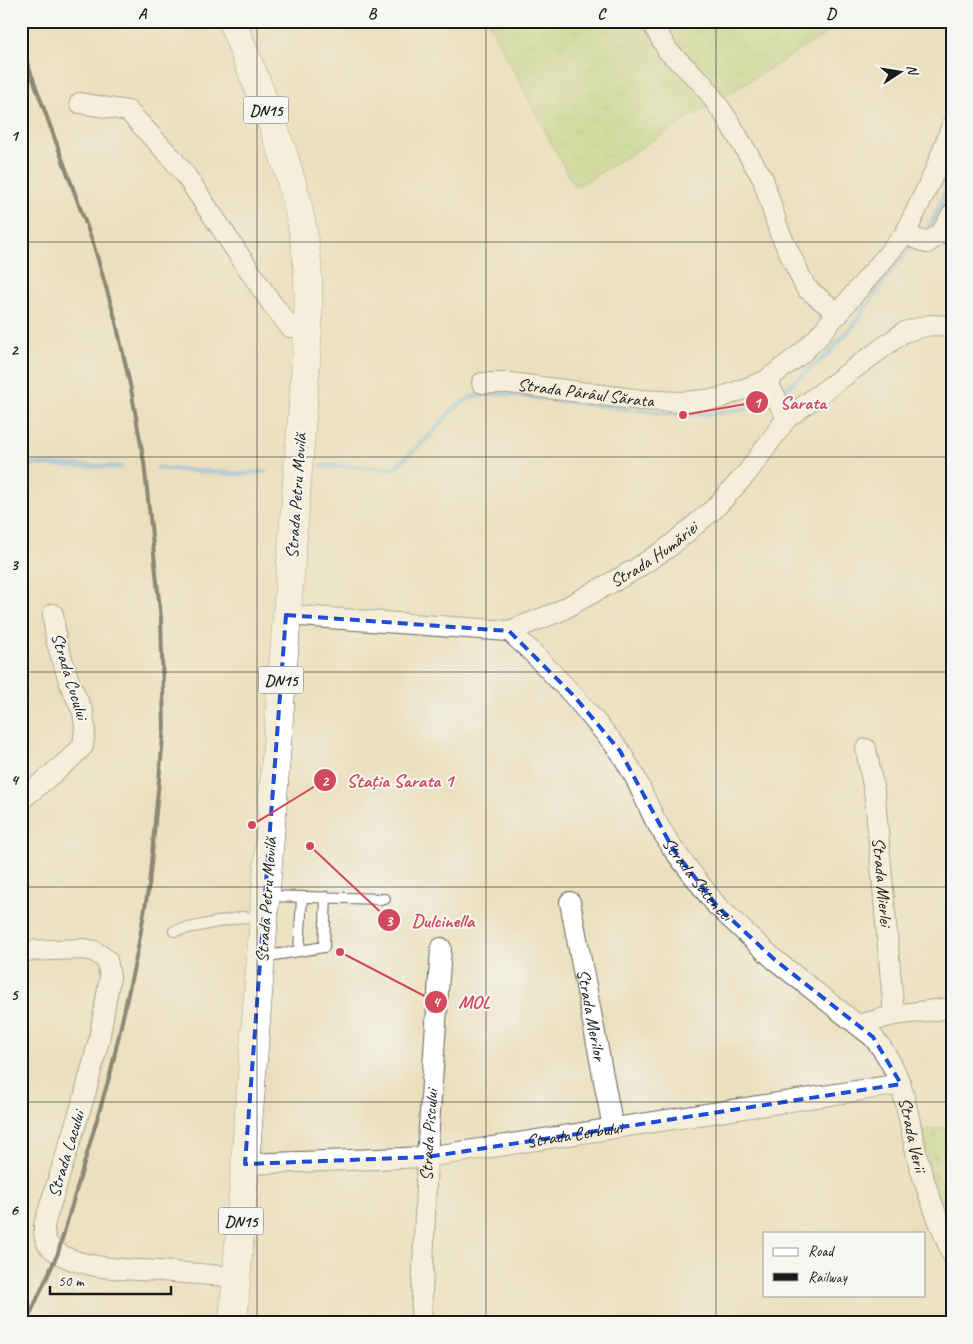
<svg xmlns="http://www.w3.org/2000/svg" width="973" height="1344" font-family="Caveat,sans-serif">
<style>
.grass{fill:url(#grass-tufts);stroke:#67784c}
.cemetery{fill:url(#cemetery-stones);stroke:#67784c}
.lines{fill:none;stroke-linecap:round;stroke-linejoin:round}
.stream{stroke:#79b4ea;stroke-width:5}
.service-casing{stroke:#646155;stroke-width:12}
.minor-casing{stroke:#646155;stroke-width:22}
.primary-casing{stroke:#646155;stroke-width:29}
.service{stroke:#fff;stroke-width:10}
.minor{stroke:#fff;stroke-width:20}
.primary{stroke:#fff;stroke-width:28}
.rail{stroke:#1c1c1c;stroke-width:4}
.marked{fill:none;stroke:#1d4ed8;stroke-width:4;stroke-dasharray:10 6;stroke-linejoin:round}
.grid{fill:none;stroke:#1c1c1c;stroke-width:1;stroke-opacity:0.55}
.labels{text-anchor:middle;stroke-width:4;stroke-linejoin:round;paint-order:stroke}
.shield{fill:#f6f6f2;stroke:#5d5d5c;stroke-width:1}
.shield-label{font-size:16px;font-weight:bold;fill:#1c1c1c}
.street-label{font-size:18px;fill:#1c1c1c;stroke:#f6f6f2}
.leader{fill:none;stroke:#d1495b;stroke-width:2}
.callout-dot{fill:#d1495b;stroke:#f6f6f2;stroke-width:2}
.mark-label{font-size:15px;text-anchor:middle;font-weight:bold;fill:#fff}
.callout-label{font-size:19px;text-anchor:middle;font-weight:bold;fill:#d1495b;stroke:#f6f6f2;stroke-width:4;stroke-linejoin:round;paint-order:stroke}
.neatline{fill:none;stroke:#1c1c1c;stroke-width:2}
.grid-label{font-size:16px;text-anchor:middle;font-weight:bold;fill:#1c1c1c}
</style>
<defs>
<pattern id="grass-tufts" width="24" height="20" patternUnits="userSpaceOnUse" patternTransform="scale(1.25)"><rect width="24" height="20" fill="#b2d47c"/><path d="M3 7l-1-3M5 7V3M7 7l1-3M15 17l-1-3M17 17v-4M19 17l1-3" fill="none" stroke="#98b56b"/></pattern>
<pattern id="cemetery-stones" width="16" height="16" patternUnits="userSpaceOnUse" patternTransform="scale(1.25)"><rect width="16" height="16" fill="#b2d47c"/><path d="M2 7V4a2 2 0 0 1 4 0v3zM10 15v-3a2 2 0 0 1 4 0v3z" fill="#98b56b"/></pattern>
</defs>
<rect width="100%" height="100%" fill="#f6f6f2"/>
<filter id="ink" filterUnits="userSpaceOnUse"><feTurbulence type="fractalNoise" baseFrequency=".02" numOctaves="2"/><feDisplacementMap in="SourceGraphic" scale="10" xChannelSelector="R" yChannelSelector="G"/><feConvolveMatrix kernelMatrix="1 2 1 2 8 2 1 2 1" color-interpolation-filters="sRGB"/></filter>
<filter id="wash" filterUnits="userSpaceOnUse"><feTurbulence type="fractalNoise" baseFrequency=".0096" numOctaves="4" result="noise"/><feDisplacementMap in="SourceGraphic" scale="20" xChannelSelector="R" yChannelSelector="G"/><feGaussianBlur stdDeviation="1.12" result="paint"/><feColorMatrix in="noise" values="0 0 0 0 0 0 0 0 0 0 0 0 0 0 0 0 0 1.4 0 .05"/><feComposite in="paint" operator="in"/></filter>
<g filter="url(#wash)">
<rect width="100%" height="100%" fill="#ebe0be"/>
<path class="grass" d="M488 21H847L575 188Z"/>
<path class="cemetery" d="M952 1127V1237L936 1198 922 1130Z"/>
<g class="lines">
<g class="stream">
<path d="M921 235 932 223 952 176"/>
<path d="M779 394 826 356 853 326 890 272 914 243"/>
<path d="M638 410C652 411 667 414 681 415 701 416 756 410 772 399"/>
<path d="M21 464 121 467"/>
<path d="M322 466 394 468 427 438 453 409 471 397 498 393 630 409"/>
<path d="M158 468 240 474 265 472"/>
</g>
</g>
</g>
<g filter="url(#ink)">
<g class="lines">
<defs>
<g id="service">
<path d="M266 896 385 899"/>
<path d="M174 931 242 917 262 919"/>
<path d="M299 951 302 897"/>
<path d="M262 957 324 947 326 897"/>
</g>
<g id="minor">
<path d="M651 21 668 51 703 84 726 117 763 179 779 231 806 288 839 314"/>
<path d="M80 103 128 111 171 157 186 176 272 304 290 327H308"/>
<path d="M905 234 927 243 941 233 952 214"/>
<path d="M765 381 770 387 787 418"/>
<path id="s1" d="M482 383H510L641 400 681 402 717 399 765 381 802 353 816 339 905 234 935 171 952 125"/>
<path id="s2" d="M286 615 509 631 558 612 634 570 669 547 715 508 747 473 787 418 904 332 930 325 952 326"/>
<path id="s3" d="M509 631 530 650 574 696 620 751 635 777 655 820 673 849 717 906 775 960 873 1037C908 1078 906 1115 919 1164 928 1195 940 1225 952 1254"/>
<path id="s4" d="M866 749 875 797 894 1015"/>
<path d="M21 800 70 759 83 746 85 728 83 712 70 684 56 640 53 614"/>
<path id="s5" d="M570 902 613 1128"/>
<path d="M21 951 85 949 94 951 107 960 110 977 99 1040 85 1094 44 1225C44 1233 44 1241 50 1247 75 1270 128 1269 160 1271 186 1273 211 1275 237 1277"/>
<path d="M859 1025 894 1015 952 1008"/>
<path id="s6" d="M245 1164 427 1157 901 1084"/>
<path id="s7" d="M421 1323 427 1157 441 948"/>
</g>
<path id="primary" d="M232 21C262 99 300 179 307 263 311 310 306 357 303 404L233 1323"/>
</defs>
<use href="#service" class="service-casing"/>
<use href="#minor" class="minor-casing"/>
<use href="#primary" class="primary-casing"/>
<use href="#service" class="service"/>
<use href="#minor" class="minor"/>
<use href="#primary" class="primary"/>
<path class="rail" d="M21 46 94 246 115 318 131 389 144 462 161 619 164 727 149 885 137 953 111 1071 58 1253 26 1323"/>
</g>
</g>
<path d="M0 0H973V1344H0ZM286 615 509 631 574 696 620 751 673 849 717 906 775 960 873 1037 901 1084 427 1157 245 1164Z" fill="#ebe0be" fill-opacity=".55" fill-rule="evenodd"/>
<path class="marked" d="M286 615 509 631 574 696 620 751 673 849 717 906 775 960 873 1037 901 1084 427 1157 245 1164Z"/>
<path class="grid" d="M257 21V1323M486 21V1323M716 21V1323M21 242H952M21 457H952M21 672H952M21 887H952M21 1102H952"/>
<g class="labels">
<g class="shield">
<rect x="243.5" y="96.5" width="45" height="27" rx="4"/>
<rect x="258.5" y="666.5" width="45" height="27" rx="4"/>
<rect x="218.5" y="1207.5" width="45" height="27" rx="4"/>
</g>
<g class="shield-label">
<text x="266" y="116">DN15</text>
<text x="281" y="686">DN15</text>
<text x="241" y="1227">DN15</text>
</g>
<g class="street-label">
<text dy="6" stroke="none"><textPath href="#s1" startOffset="104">Strada Pârâul Sărata</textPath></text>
<text transform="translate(296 496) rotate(-86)" y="6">Strada Petru Movilă</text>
<text dy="6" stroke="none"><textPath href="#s2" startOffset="388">Strada Humăriei</textPath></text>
<text transform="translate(70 676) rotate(73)" y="6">Strada Cucului</text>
<text dy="6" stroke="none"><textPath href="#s3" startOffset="314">Strada Sătencei</textPath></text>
<text dy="6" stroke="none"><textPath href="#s4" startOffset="134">Strada Mierlei</textPath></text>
<text transform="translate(266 900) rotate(-86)" y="6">Strada Petru Movilă</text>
<text dy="6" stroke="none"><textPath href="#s5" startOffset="115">Strada Merilor</textPath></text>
<text dy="6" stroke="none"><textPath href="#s6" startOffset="331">Strada Cerbului</textPath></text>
<text dy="6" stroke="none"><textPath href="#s7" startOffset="188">Strada Piscului</textPath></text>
<text dy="6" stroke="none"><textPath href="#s3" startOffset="658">Strada Verii</textPath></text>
<text transform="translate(66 1154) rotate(-73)" y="6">Strada Lacului</text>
</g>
</g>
<path class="leader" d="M683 415L757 402M252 825L325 780M310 846L389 920M340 952L436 1002"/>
<g class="callout-dot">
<circle cx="683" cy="415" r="5"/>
<circle cx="252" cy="825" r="5"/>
<circle cx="310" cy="846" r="5"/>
<circle cx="340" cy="952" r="5"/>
<circle cx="757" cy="402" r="12"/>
<circle cx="325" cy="780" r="12"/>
<circle cx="389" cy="920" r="12"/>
<circle cx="436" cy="1002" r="12"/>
</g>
<g class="mark-label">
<text x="757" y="408">1</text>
<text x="325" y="786">2</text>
<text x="389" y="926">3</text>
<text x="436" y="1007">4</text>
</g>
<g class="callout-label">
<text x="803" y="409">Sarata</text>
<text x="400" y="787">Stația Sarata 1</text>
<text x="443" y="927">Dulcinella</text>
<text x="474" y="1008">MOL</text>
</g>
<rect width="973" height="1344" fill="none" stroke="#f6f6f2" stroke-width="55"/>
<rect x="763" y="1232" width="162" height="65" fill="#f6f6f2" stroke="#9f9f9c"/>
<rect x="773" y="1248" width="25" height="8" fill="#ffffff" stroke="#9f9f9c"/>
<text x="808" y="1256" font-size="15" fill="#1c1c1c">Road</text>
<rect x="773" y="1273" width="25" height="8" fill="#1c1c1c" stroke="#9f9f9c"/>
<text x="808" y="1282" font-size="15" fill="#1c1c1c">Railway</text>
<g transform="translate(900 72) rotate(78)" stroke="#f6f6f2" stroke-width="4" paint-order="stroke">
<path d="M0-4L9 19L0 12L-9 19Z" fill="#1c1c1c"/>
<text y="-8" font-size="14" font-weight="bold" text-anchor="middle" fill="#1c1c1c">N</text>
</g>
<path d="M50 1286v8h121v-8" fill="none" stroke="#1c1c1c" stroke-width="2.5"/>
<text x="58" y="1286" font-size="15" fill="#1c1c1c" stroke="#f6f6f2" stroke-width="4" paint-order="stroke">50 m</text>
<rect x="28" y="28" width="918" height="1288" class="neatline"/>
<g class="grid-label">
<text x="142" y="19">A</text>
<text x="372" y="19">B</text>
<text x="601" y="19">C</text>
<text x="831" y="19">D</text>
<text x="14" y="141">1</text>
<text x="14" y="355">2</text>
<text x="14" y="570">3</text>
<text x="14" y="785">4</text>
<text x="14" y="1000">5</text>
<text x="14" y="1215">6</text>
</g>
</svg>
